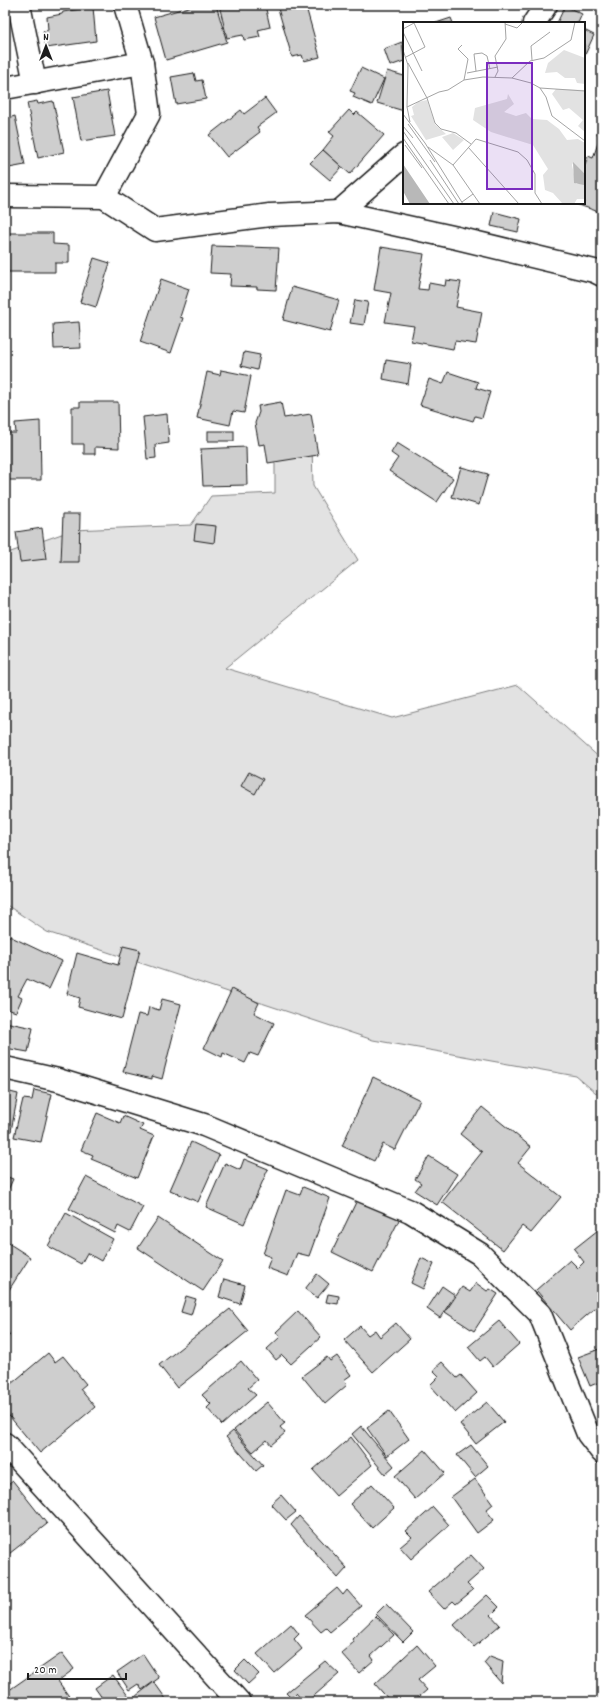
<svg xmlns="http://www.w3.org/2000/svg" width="607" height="1707" font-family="Dekko,sans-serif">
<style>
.green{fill:#e2e2e2;stroke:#7f7f7f}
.building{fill:#cecece;stroke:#1c1c1c}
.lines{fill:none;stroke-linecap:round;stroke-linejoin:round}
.minor-casing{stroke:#1c1c1c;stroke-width:25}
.minor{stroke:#fff;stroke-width:22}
.inset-road{fill:none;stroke:#a4a4a4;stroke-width:1}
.view{fill:#7b2cbf;fill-opacity:0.15;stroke:#7b2cbf;stroke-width:2}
.inset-edge{fill:none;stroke:#1c1c1c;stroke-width:2}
</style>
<rect width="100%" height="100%" fill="#fff"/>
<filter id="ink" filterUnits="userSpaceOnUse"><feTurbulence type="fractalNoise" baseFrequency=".025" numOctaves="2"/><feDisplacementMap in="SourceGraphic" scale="8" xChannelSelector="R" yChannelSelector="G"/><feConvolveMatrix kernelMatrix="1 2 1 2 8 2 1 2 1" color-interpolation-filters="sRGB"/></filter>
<g filter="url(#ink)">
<path class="green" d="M275 422 312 443 313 486 358 560 225 668 392 718 518 685 602 760V1098L576 1076 373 1040 47 932 5 904V554L73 530 191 525 211 496 275 493Z"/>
<g class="building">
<path d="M196 5H216L227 42 166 60 154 17Z"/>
<path d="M219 5H265L270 27 258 30 260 37 244 40 243 35 227 38Z"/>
<path d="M277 5H299L300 8 306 7 320 57 304 61 302 55 292 57Z"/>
<path d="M565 6 582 14 578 23H557Z"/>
<path d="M93 7 96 41 46 48 43 31 48 30 47 17 62 14 63 12Z"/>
<path d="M451 18 453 23H436Z"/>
<path d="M584 30 594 35 584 57Z"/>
<path d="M402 42 404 61 390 66 384 49Z"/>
<path d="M361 68 384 79 372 105 353 97 355 93 350 91Z"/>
<path d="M387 71 404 76V111L377 103Z"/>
<path d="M194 73 196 81 202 80 206 99 176 104 171 77Z"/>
<path d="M107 91 115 136 81 141 73 97Z"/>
<path d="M265 98 276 113 257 127 260 132 227 157 209 135 241 110 244 114Z"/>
<path d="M37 101 38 104 53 101 64 152 38 158 27 103Z"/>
<path d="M349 110 354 115 357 112 384 135 350 174 323 150 334 136 329 132Z"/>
<path d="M15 116 25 165 9 168 7 161 5 162V119Z"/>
<path d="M602 123V136L597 134Z"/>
<path d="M599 140 602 141V213L573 203H584V167L588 156 593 158Z"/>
<path d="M323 150 342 167 330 180 310 163Z"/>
<path d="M494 212 521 219 518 232 491 226Z"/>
<path d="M5 233H53V244L69 245V263H55V272H5Z"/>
<path d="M212 246 279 248 276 290 257 289V287L230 286 231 274 210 273Z"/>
<path d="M381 247 424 254 418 289 428 290 429 283 445 286 446 280 461 282 456 307 482 312 476 344 455 341 453 349 411 341 414 326 385 322 391 293 374 290Z"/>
<path d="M94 258 110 263 96 307 80 302Z"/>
<path d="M161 279 189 289 180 317 183 318 171 353 140 342Z"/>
<path d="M292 287 339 300 330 332 283 320Z"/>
<path d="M355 300 368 302 364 325 350 323Z"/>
<path d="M79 322 81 348 54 349 53 324Z"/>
<path d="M244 352 260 355 257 370 241 366Z"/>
<path d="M386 360 411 364 408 384 383 379Z"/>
<path d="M221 370 251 376 244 413 233 411 230 425 197 418 207 372 220 375Z"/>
<path d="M448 372 478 382 476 388 490 392 482 418 475 416 473 421 420 405 429 379 443 384Z"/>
<path d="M80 402H118L119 448 95 447V454H84V444H72V407H80Z"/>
<path d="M281 402 284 418 311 414 318 455 268 463 265 444 259 445 255 423 259 412 258 406Z"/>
<path d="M167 414 169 443 155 445 156 458 147 459 143 417Z"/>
<path d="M40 421 41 480H8V488H5V433H16L15 423Z"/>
<rect x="208" y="431" width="26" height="10"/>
<path d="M397 443 453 478 437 502 389 471 398 458 391 453Z"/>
<path d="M246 447 247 485 203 486 201 449Z"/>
<path d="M461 467 488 474 479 505 452 497Z"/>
<path d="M63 514H80L79 562H61Z"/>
<path d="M196 524 216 526 214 543 194 540Z"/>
<path d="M42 528 46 559 20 562 16 532Z"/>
<path d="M249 772 263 779 255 794 241 786Z"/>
<path d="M5 934 62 961 49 989 27 979 18 996 22 998 16 1012 7 1009 5 1012Z"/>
<path d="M123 946 140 950 122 1019 78 1007 80 998 67 994 77 953 118 965Z"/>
<path d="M232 989 259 1003 254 1013 274 1023 258 1056 250 1053 245 1063 223 1053 222 1057 204 1048Z"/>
<path d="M162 999 181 1004 162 1079 152 1076V1079L123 1072 138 1014 147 1016 149 1007 159 1010Z"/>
<path d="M5 1022 33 1028 28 1052 5 1048Z"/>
<path d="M373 1077 420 1100 395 1150 383 1144 374 1161 342 1146Z"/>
<path d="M5 1088H7L6 1091 18 1094 11 1131 8 1130 5 1148Z"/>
<path d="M34 1090 52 1094 41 1142 14 1137 23 1099 32 1100Z"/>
<path d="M482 1107 531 1147 518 1163 561 1197 531 1233 522 1226 503 1250 442 1202 482 1152 460 1134Z"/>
<path d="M97 1113 120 1123 123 1116 143 1125 140 1130 154 1136 137 1178 91 1159 93 1155 81 1150Z"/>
<path d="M191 1142 219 1155 198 1202 170 1190Z"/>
<path d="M429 1156 457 1174 437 1205 415 1191 421 1183 415 1179Z"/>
<path d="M244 1159 268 1169 244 1224 206 1207 225 1163 240 1170Z"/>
<path d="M5 1176 13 1179 5 1197Z"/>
<path d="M86 1177 143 1207 130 1232 118 1226 115 1233 69 1209Z"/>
<path d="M303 1187 330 1198 309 1256 297 1253 288 1276 267 1268 271 1257 263 1254 286 1190 300 1195Z"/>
<path d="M358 1198 400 1218 373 1272 332 1252Z"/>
<path d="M66 1213 113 1239 101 1261 87 1253 81 1264 48 1246Z"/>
<path d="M158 1218 223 1261 203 1291 138 1248Z"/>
<path d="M598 1230 602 1234V1302L570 1330 536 1290 570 1260 578 1268 584 1262 574 1249Z"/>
<path d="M5 1241 30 1257 7 1293 5 1291Z"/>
<path d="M421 1258 434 1264 423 1289 411 1283Z"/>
<path d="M317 1274 329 1284 317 1298 305 1289Z"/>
<path d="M224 1279 245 1285 240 1304 219 1297Z"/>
<path d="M476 1283 487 1291 490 1289 498 1294 474 1331 445 1312 462 1287 470 1292Z"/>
<path d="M442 1286 455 1295 440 1318 427 1309Z"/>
<path d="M328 1294 339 1296 338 1304 326 1302Z"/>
<path d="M186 1296 196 1299 191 1315 181 1312Z"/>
<path d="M230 1309 248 1331 177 1388 159 1365Z"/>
<path d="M298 1311 321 1337 291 1364 282 1355 276 1360 267 1349 280 1337 276 1332Z"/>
<path d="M499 1321 519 1344 493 1367 485 1357 480 1361 468 1347Z"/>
<path d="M396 1323 410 1339 373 1372 344 1340 360 1326 368 1335 375 1330 380 1337Z"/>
<path d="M5 1329 10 1335 5 1340Z"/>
<path d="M602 1348V1381L590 1386 578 1357Z"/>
<path d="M48 1353 55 1362 63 1356 86 1384 80 1389 95 1407 40 1453 5 1411V1389Z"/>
<path d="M337 1356 351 1375 344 1380 347 1385 325 1404 302 1376 327 1357 330 1361Z"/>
<path d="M241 1361 257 1380 248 1388 256 1395 222 1425 207 1408 211 1404 202 1395Z"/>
<path d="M442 1362 457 1378 461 1375 477 1393 455 1413 430 1385 439 1376 433 1370Z"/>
<path d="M267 1402 285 1423 280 1427 285 1433 271 1445 267 1440 253 1452 234 1430Z"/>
<path d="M487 1402 504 1422 476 1444 460 1424Z"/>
<path d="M389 1411 409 1439 387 1456 367 1428Z"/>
<path d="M361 1426 394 1466 385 1474 352 1434Z"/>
<path d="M233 1431 263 1465 256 1471 226 1437Z"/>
<path d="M351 1437 372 1465 336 1496 313 1470Z"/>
<path d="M471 1445 488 1466 475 1477 457 1455Z"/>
<path d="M425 1450 445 1473 415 1499 395 1476Z"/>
<path d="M475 1479 493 1504 486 1510 494 1520 477 1533 451 1497Z"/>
<path d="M13 1481 47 1524 5 1557V1487Z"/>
<path d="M372 1484 394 1508 372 1528 350 1504Z"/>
<path d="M281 1495 296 1512 286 1520 271 1504Z"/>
<path d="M433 1507 449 1525 411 1559 400 1547 412 1537 406 1531Z"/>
<path d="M299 1516 347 1568 338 1578 291 1525Z"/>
<path d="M471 1555 484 1569 467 1584 473 1590 456 1604 453 1601 444 1609 428 1592Z"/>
<path d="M337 1588 343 1595 347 1590 361 1606 330 1632 326 1628 321 1632 305 1615Z"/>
<path d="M487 1595 499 1607 491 1615 500 1625 474 1647 454 1625Z"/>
<path d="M386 1604 413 1632 403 1642 376 1614Z"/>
<path d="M376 1616 394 1635 371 1656 374 1660 359 1673 341 1653 354 1642 352 1639Z"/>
<path d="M291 1624 299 1634 294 1639 302 1649 274 1673 257 1654Z"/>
<path d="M417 1645 435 1666 418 1680 427 1690 413 1702H391L375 1684Z"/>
<path d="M62 1653 74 1669 58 1681 73 1702H5V1693Z"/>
<path d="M143 1654 159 1678 142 1690 138 1684 129 1690 117 1672Z"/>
<path d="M490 1656 503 1661 501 1683 484 1663Z"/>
<path d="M245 1660 259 1674 248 1684 235 1670Z"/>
<path d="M325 1661 339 1674 307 1702H304L296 1693 291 1698 286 1693Z"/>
<path d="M113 1675 131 1700 154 1682 166 1699 163 1702H105L95 1688Z"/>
</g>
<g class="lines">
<defs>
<g id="minor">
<path d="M19 5 35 83"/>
<path d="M534 23 546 5"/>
<path d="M5 88 142 63"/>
<path d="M5 196 104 197 155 230 270 215 339 212 457 238 594 271 602 275"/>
<path d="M104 197 149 114 142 63 125 5"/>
<path d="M339 212 404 155"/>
<path d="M5 1068 58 1080 204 1125 410 1211 480 1254 540 1314 588 1434 602 1452"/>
<path d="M5 1444 239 1702"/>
</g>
</defs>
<use href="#minor" class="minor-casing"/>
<use href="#minor" class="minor"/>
</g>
</g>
<g transform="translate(403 22)">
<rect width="182" height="182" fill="#fff"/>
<path d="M161 28 182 36V62L174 61 172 56H162L154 50 142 51 145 41ZM153 67 182 68V110L175 104 180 98 166 86 160 88 149 72ZM105 72 111 82 101 90 113 94 123 91 129 97 144 98 156 107 164 118 175 117 182 121V152L170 141 169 143 173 162 182 161V177H174L171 182 159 181 150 171 142 168 140 153 145 147 130 123 88 110 70 98 72 86 104 77ZM24 78 32 102 43 112 23 118 8 94 11 93 9 85 15 80ZM50 111 61 118 50 128 39 115Z" fill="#e2e2e2"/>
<path d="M170 140 182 152 181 163 171 161ZM0 142 27 182H7L0 169Z" fill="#b8b8b8"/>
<path class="inset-road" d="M102 2 114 6 120 0M0 7 11 1 22 25 3 35M0 10 19 49M59 23 55 27 65 37 61 58M0 28 5 43 4 85 7 100M129 38 128 24 147 10M5 41 24 76 32 101 38 107 53 111 68 122M73 49 71 32 79 31 84 34 87 47M64 51 95 45M92 55 95 49 92 34 103 17 102 0M109 56 127 39 141 36 168 18 172 0M137 66 182 69M4 85 36 70 45 68 61 58 80 55 109 56 128 61 137 66 143 75 149 94 182 119M0 92 22 121 60 182M5 102 32 140M0 104 10 116M0 109 51 182M0 116 46 182M2 123 19 146M25 125 50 143 77 182M65 125 116 182M27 138 56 182M50 143 73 117 115 130 124 138 132 152V171L139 182M59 180 70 172"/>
<path class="view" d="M84 41H129V167H84Z"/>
<rect width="182" height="182" class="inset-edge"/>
</g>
<rect width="607" height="1707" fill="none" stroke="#fff" stroke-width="20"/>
<rect x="10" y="10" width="587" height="1687" fill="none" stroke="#1c1c1c" stroke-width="1.5" filter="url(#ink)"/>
<g transform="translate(46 46)" stroke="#ffffff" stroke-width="3" paint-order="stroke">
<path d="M0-3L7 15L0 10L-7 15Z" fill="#1c1c1c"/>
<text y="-6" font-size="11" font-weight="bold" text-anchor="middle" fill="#1c1c1c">N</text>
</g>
<path d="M28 1673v6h98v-6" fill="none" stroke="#1c1c1c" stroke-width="2"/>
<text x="34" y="1673" font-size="12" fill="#1c1c1c" stroke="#ffffff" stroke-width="3" paint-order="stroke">20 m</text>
</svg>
